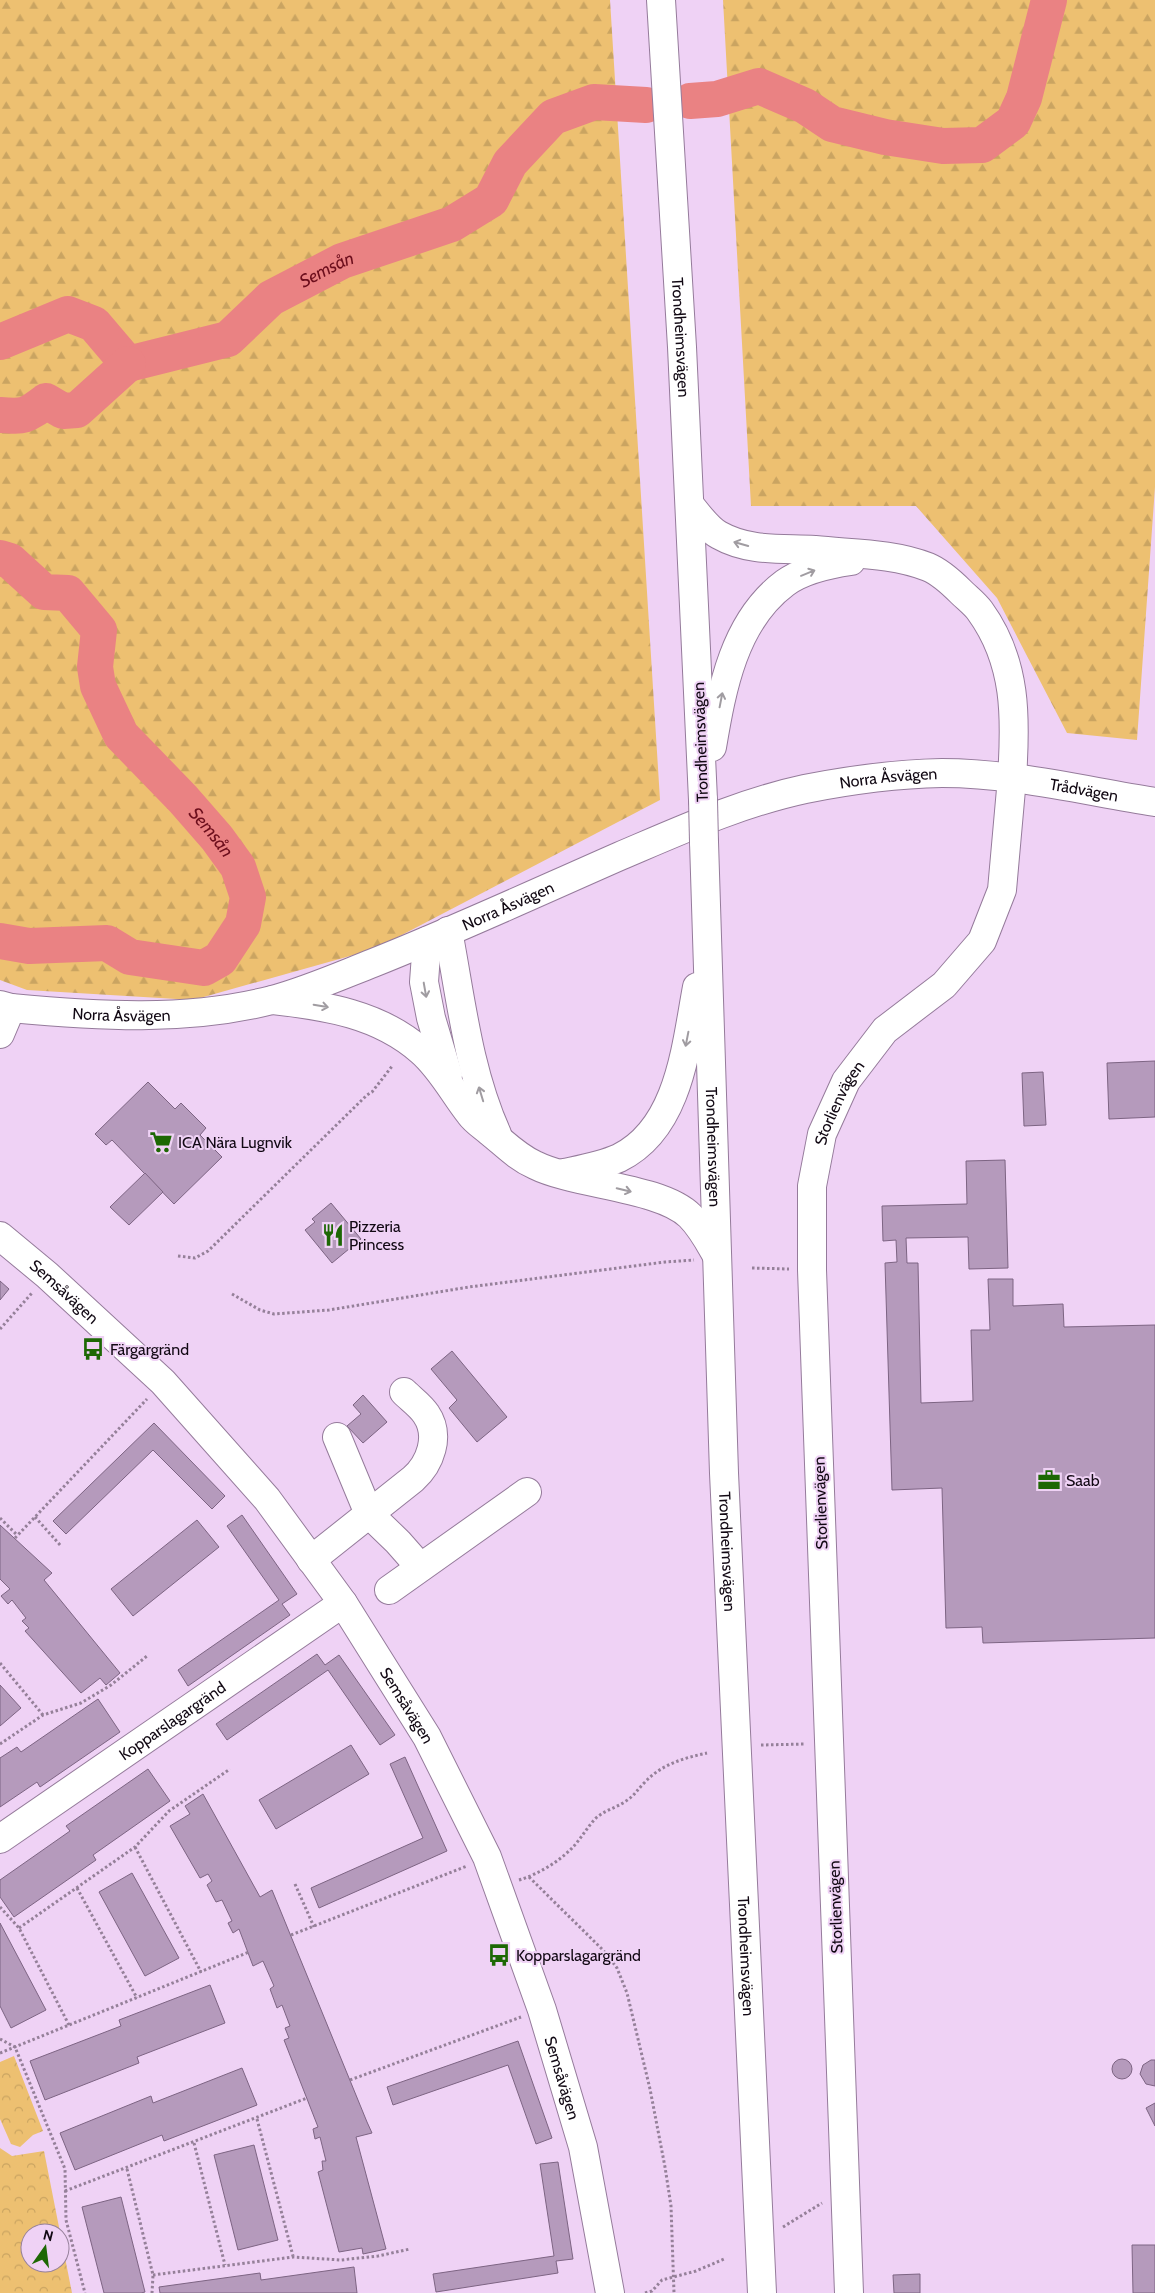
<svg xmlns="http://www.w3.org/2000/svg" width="1155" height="2293" font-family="Cabin,sans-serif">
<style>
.forest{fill:url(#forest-firs)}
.park{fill:url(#park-crowns);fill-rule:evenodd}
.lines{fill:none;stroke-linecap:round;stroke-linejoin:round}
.river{stroke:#ea8283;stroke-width:36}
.building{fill:#b59abc;stroke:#7d6483}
.minor-casing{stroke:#957b9b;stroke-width:30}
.major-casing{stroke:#957b9b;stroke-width:30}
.path{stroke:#958099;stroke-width:3;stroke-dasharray:2.5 2.5;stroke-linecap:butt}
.minor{stroke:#fff;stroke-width:28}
.major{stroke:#fff;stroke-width:28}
.major-bridge-casing{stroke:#957b9b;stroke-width:30;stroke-linecap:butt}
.major-bridge{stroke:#fff;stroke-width:28}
.oneway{stroke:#a09ca1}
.labels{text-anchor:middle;stroke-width:4;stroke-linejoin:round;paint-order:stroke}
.street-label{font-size:16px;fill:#110813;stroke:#efd2f5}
.poi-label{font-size:16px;fill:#110813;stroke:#efd2f5;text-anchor:start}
.water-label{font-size:18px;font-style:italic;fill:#6c0e1c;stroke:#efd2f5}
</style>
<defs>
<pattern id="forest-firs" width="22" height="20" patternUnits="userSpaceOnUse" patternTransform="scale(1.25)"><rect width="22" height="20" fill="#edc071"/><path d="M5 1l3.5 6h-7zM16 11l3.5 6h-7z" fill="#caa461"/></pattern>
<pattern id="park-crowns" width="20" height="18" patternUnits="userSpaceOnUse" patternTransform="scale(1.25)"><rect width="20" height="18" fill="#edc071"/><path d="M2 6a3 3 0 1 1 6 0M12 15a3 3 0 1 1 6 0" fill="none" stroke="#caa461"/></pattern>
</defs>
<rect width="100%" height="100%" fill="#efd2f5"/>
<g class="forest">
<path d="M0 0H610L660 800 375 949 193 1000 27 990 0 980Z"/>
<path d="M723 0H1155V487L1137 740 1067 733 997 598 916 506H751Z"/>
</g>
<g class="park">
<path d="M14 2056 43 2131 33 2135 20 2147 11 2144 0 2119V2062Z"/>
<path d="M0 2148 12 2156 44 2151 72 2293H0ZM30 2233H60V2263H30Z"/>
</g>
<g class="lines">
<g class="river">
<path d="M690 101 717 99 759 86 805 106 832 124 885 137 943 146 982 145 1013 122 1024 98 1049 0"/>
<path id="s1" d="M0 342 68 314 94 324 128 364 228 339 271 298 342 261 452 224 491 200 510 163 553 117 594 102 646 105"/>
<path d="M0 415C25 417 26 416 46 401L63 411 77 410 128 364"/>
<path id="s2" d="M0 558 10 561 44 592 68 593 99 630 95 667 98 686 121 735 183 799 217 838 238 867 248 897 243 924 220 959 204 968 130 957 107 943 29 946 0 941"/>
</g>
</g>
<g class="building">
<path d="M1155 1061V1117L1109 1119 1107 1063Z"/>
<path d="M1043 1072 1046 1125 1024 1126 1022 1073Z"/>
<path d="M148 1082 175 1109 181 1103 206 1128 200 1135 222 1157 174 1204 112 1140 106 1145 95 1134Z"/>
<path d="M1005 1160 1008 1268 969 1269 968 1237 906 1238 907 1263H918L921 1403 973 1401 971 1330H990L988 1279H1013V1306L1063 1304 1064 1327 1155 1325V1638L983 1643 982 1627 946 1628 942 1488 892 1490 885 1263 897 1262 896 1240 883 1241 882 1206 967 1204 966 1161Z"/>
<path d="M145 1173 163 1192 129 1225 110 1207Z"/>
<path d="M331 1203 361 1239 332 1263 305 1230 315 1222 312 1219Z"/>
<path d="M0 1281 9 1289 0 1300Z"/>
<path d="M452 1351 507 1417 477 1442 449 1408 457 1400 431 1369Z"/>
<path d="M363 1395 387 1422 363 1443 347 1426 361 1414 353 1405Z"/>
<path d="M154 1423 225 1496 212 1509 153 1450 66 1534 53 1521Z"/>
<path d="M242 1515 297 1594 282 1604 290 1615 188 1686 178 1670 279 1600 227 1526Z"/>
<path d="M197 1520 219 1547 133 1616 111 1589Z"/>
<path d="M0 1525 52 1573 44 1580 120 1673 106 1685 100 1678 81 1693 25 1631 29 1628 22 1621 26 1618 12 1600 8 1604 1 1596 10 1589 0 1579Z"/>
<path d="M317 1654 325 1665 339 1655 395 1735 380 1745 328 1670 227 1740 216 1724Z"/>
<path d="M0 1685 21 1708 0 1726Z"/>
<path d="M98 1699 120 1732 40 1787 37 1782 0 1807V1758L17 1747 21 1752Z"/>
<path d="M351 1745 369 1774 276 1829 259 1800Z"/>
<path d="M405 1757 447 1851 319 1908 311 1888 423 1838 390 1764Z"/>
<path d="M148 1769 170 1801 93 1855 96 1860 14 1917 0 1897V1880L70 1831 66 1826Z"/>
<path d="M203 1794 260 1897 272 1890 367 2122 372 2133 356 2137 386 2249 363 2254 362 2248 339 2252 318 2172 323 2170 322 2161H326L320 2137 315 2139 313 2129 318 2127 284 2040 289 2038 285 2028 290 2026 282 2005 277 2008 270 1989 274 1986 263 1961 253 1966 239 1929 233 1933 228 1923 232 1921 222 1900 216 1902 207 1885 212 1881 208 1874 200 1878 170 1826 190 1814 185 1806Z"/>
<path d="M132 1873 179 1958 145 1976 99 1892Z"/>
<path d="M0 1923 46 2010 11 2028 0 2006Z"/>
<path d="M210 1985 225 2023 137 2057 139 2063 45 2100 30 2061 121 2026 119 2020Z"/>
<path d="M518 2041 552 2138 536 2144 508 2065 393 2105 387 2087Z"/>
<circle cx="1122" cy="2069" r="10"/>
<path d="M1151 2060H1155V2086L1146 2084 1140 2074 1143 2065Z"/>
<path d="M242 2068 257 2105 164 2141 162 2135 75 2170 60 2133 151 2096 153 2103Z"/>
<path d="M1155 2103V2126L1146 2108Z"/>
<path d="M254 2145 278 2240 238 2250 214 2155Z"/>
<path d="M558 2162 573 2259 556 2261 558 2273 436 2292 433 2274 554 2256 540 2164Z"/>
<path d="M121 2197 145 2292 141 2293H104L82 2207Z"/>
<path d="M1132 2245H1155V2293H1133Z"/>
<path d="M354 2267 357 2293H160L159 2287 260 2273 261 2280Z"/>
<path d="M920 2274V2293H894L893 2275Z"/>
</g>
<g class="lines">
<defs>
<g id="minor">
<path id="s3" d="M0 1005 11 1008C98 1016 186 1022 272 1000 306 991 340 976 373 963 456 930 538 892 620 856 681 830 740 803 805 789 850 780 896 774 942 773 1013 773 1085 791 1155 802"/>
<path d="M0 1034 11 1008"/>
<path id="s4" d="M0 1236 47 1275 163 1382 267 1499 343 1603 427 1737 487 1857 542 2010 583 2147 610 2293"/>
<path d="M337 1437 369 1514 398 1542 420 1567"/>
<path d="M311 1560 413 1479C430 1464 441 1436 426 1414 421 1406 411 1399 404 1392"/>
<path d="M389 1590 527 1492"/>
<path id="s5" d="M0 1839 343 1603"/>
<path id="s6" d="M849 2293 812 1270V1186L822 1134 846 1081 885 1030 944 985 982 941 1002 890 1012 778"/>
</g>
<g id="major">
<path id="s7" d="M661 0 682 347 703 800"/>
<path d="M690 505C698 515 708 529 719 535 749 552 782 548 815 550 852 554 893 553 928 567 940 572 952 583 961 592 967 598 975 604 980 611 1017 662 1016 718 1012 778"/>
<path d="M712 747C722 688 734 621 785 583 803 570 830 564 851 561"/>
<path id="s8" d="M704 842 724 1473 762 2293"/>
<path d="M448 931C461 999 468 1070 497 1134"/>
<path d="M427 941 424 982 431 1018 448 1075"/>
<path d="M273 1000C326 1006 379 1014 421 1051 441 1068 454 1094 470 1114 475 1121 483 1126 490 1132 505 1144 517 1157 535 1165 575 1185 661 1187 690 1216 702 1228 709 1242 717 1256"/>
<path d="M564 1173C583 1169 601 1166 619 1158 680 1128 686 1045 697 987"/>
</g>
</defs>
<use href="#minor" class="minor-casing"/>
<use href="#major" class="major-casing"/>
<g class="path">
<path d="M178 1256 195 1258 208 1251 367 1095 372 1092 393 1065"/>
<path d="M752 1268 789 1269"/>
<path d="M232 1294 260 1310 274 1314 329 1310 469 1287 665 1262 694 1260"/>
<path d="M0 1329 32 1293"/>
<path d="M35 1517 61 1546"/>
<path d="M0 1518 17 1535"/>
<path d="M15 1538 147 1399"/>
<path d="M0 1663 43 1715"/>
<path d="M0 1744 43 1715 81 1703 111 1685 147 1656"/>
<path d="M761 1745 806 1744"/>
<path d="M135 1847 201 1972"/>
<path d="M529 1877 603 1950 617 1968 627 1993 650 2089 665 2167 671 2206 674 2293"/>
<path d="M519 1880C539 1874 560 1861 574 1846 582 1837 588 1826 596 1818 605 1810 616 1808 626 1801 634 1796 638 1789 645 1782 662 1764 684 1758 707 1753"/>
<path d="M295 1884 314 1927"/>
<path d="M77 1888 137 1998"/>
<path d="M0 1907 19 1928 69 2025"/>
<path d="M19 1928 135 1847 169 1811 230 1769"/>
<path d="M291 1935 467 1866"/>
<path d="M0 2039 15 2047 65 2169 66 2220 85 2293"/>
<path d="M0 2053 249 1952"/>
<path d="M350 2080 521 2017"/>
<path d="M257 2119 293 2256"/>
<path d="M194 2143 225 2265"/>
<path d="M127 2169 153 2275 152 2293"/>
<path d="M65 2191 307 2098"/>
<path d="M783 2227 822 2203"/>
<path d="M153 2275 293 2257 341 2260 378 2256 410 2249"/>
<path d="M645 2293 652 2291 662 2280 696 2271 724 2259"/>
</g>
<use href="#minor" class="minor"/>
<use href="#major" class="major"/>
<defs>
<path id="major-bridge" d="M703 800 704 842"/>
</defs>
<use href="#major-bridge" class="major-bridge-casing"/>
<use href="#major-bridge" class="major-bridge"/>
</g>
<defs><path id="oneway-shaft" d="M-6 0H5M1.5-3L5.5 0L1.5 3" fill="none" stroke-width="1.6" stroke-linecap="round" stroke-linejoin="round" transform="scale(1.25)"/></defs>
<g class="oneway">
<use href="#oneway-shaft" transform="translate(741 544) rotate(-164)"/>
<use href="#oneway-shaft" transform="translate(808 573) rotate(-22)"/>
<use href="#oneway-shaft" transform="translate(721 700) rotate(-79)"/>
<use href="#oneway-shaft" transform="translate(425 990) rotate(80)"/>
<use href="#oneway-shaft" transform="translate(321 1006) rotate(10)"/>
<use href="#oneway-shaft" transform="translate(687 1039) rotate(101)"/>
<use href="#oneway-shaft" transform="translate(481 1094) rotate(-107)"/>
<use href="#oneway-shaft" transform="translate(624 1190) rotate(13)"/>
</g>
<defs>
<symbol id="supermarket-bare" viewBox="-9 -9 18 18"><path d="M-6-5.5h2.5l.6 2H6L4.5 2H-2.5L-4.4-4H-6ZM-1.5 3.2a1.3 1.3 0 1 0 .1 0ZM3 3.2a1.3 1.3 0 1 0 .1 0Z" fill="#1d6804" stroke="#efd2f5" stroke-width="2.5" paint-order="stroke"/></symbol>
<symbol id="restaurant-bare" viewBox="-9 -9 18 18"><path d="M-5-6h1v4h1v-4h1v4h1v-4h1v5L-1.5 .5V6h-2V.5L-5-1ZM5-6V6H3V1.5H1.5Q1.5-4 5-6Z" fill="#1d6804" stroke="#efd2f5" stroke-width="2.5" paint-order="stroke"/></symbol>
<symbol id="bus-bare" viewBox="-9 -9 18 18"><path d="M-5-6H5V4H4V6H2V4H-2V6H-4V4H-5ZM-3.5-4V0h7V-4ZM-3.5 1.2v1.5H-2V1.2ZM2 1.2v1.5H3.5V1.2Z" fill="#1d6804" stroke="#efd2f5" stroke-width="2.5" paint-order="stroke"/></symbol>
<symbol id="office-bare" viewBox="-9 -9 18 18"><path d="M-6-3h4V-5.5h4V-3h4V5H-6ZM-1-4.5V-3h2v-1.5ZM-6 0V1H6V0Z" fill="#1d6804" stroke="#efd2f5" stroke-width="2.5" paint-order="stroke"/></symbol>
</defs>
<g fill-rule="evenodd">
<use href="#supermarket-bare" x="145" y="1126" width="32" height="32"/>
<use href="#restaurant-bare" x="317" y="1219" width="32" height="32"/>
<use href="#bus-bare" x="77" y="1333" width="32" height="32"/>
<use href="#office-bare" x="1033" y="1464" width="32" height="32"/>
<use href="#bus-bare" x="483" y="1939" width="32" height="32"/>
</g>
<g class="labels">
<g class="street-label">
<text dy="6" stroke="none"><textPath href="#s7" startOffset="338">Trondheimsvägen</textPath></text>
<text transform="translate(700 742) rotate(-92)" y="6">Trondheimsvägen</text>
<text dy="6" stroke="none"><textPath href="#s3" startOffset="932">Norra Åsvägen</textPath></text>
<text dy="6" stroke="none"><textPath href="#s3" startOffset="1129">Trådvägen</textPath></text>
<text dy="6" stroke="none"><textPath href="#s3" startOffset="528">Norra Åsvägen</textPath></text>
<text dy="6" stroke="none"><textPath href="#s3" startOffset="122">Norra Åsvägen</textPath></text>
<text dy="6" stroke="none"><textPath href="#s6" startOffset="1196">Storlienvägen</textPath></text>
<text dy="6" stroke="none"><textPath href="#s8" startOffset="305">Trondheimsvägen</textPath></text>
<text dy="6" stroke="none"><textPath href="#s4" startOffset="85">Semsåvägen</textPath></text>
<text transform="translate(820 1503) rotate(-92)" y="6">Storlienvägen</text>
<text dy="6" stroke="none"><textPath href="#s8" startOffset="710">Trondheimsvägen</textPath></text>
<text dy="6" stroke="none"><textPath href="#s4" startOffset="625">Semsåvägen</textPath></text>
<text dy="6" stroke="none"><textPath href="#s5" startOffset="209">Kopparslagargränd</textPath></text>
<text transform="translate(835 1907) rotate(-92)" y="6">Storlienvägen</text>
<text dy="6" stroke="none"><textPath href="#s8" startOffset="1115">Trondheimsvägen</textPath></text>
<text dy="6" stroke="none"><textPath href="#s4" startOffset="1030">Semsåvägen</textPath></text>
</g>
<g class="poi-label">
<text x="178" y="1148">ICA Nära Lugnvik</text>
<text x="349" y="1232">Pizzeria<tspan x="349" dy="18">Princess</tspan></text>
<text x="110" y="1355">Färgargränd</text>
<text x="1066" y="1486">Saab</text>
<text x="516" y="1961">Kopparslagargränd</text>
</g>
<g class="water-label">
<text dy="6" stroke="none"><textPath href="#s1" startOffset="379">Semsån</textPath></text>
<text dy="6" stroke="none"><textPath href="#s2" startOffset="372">Semsån</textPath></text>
</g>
</g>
<g transform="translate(45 2248) rotate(14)"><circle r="24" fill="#efd2f5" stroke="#96819b"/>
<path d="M0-4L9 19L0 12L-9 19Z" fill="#1d6804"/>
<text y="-8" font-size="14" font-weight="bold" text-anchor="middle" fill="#110813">N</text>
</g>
</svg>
